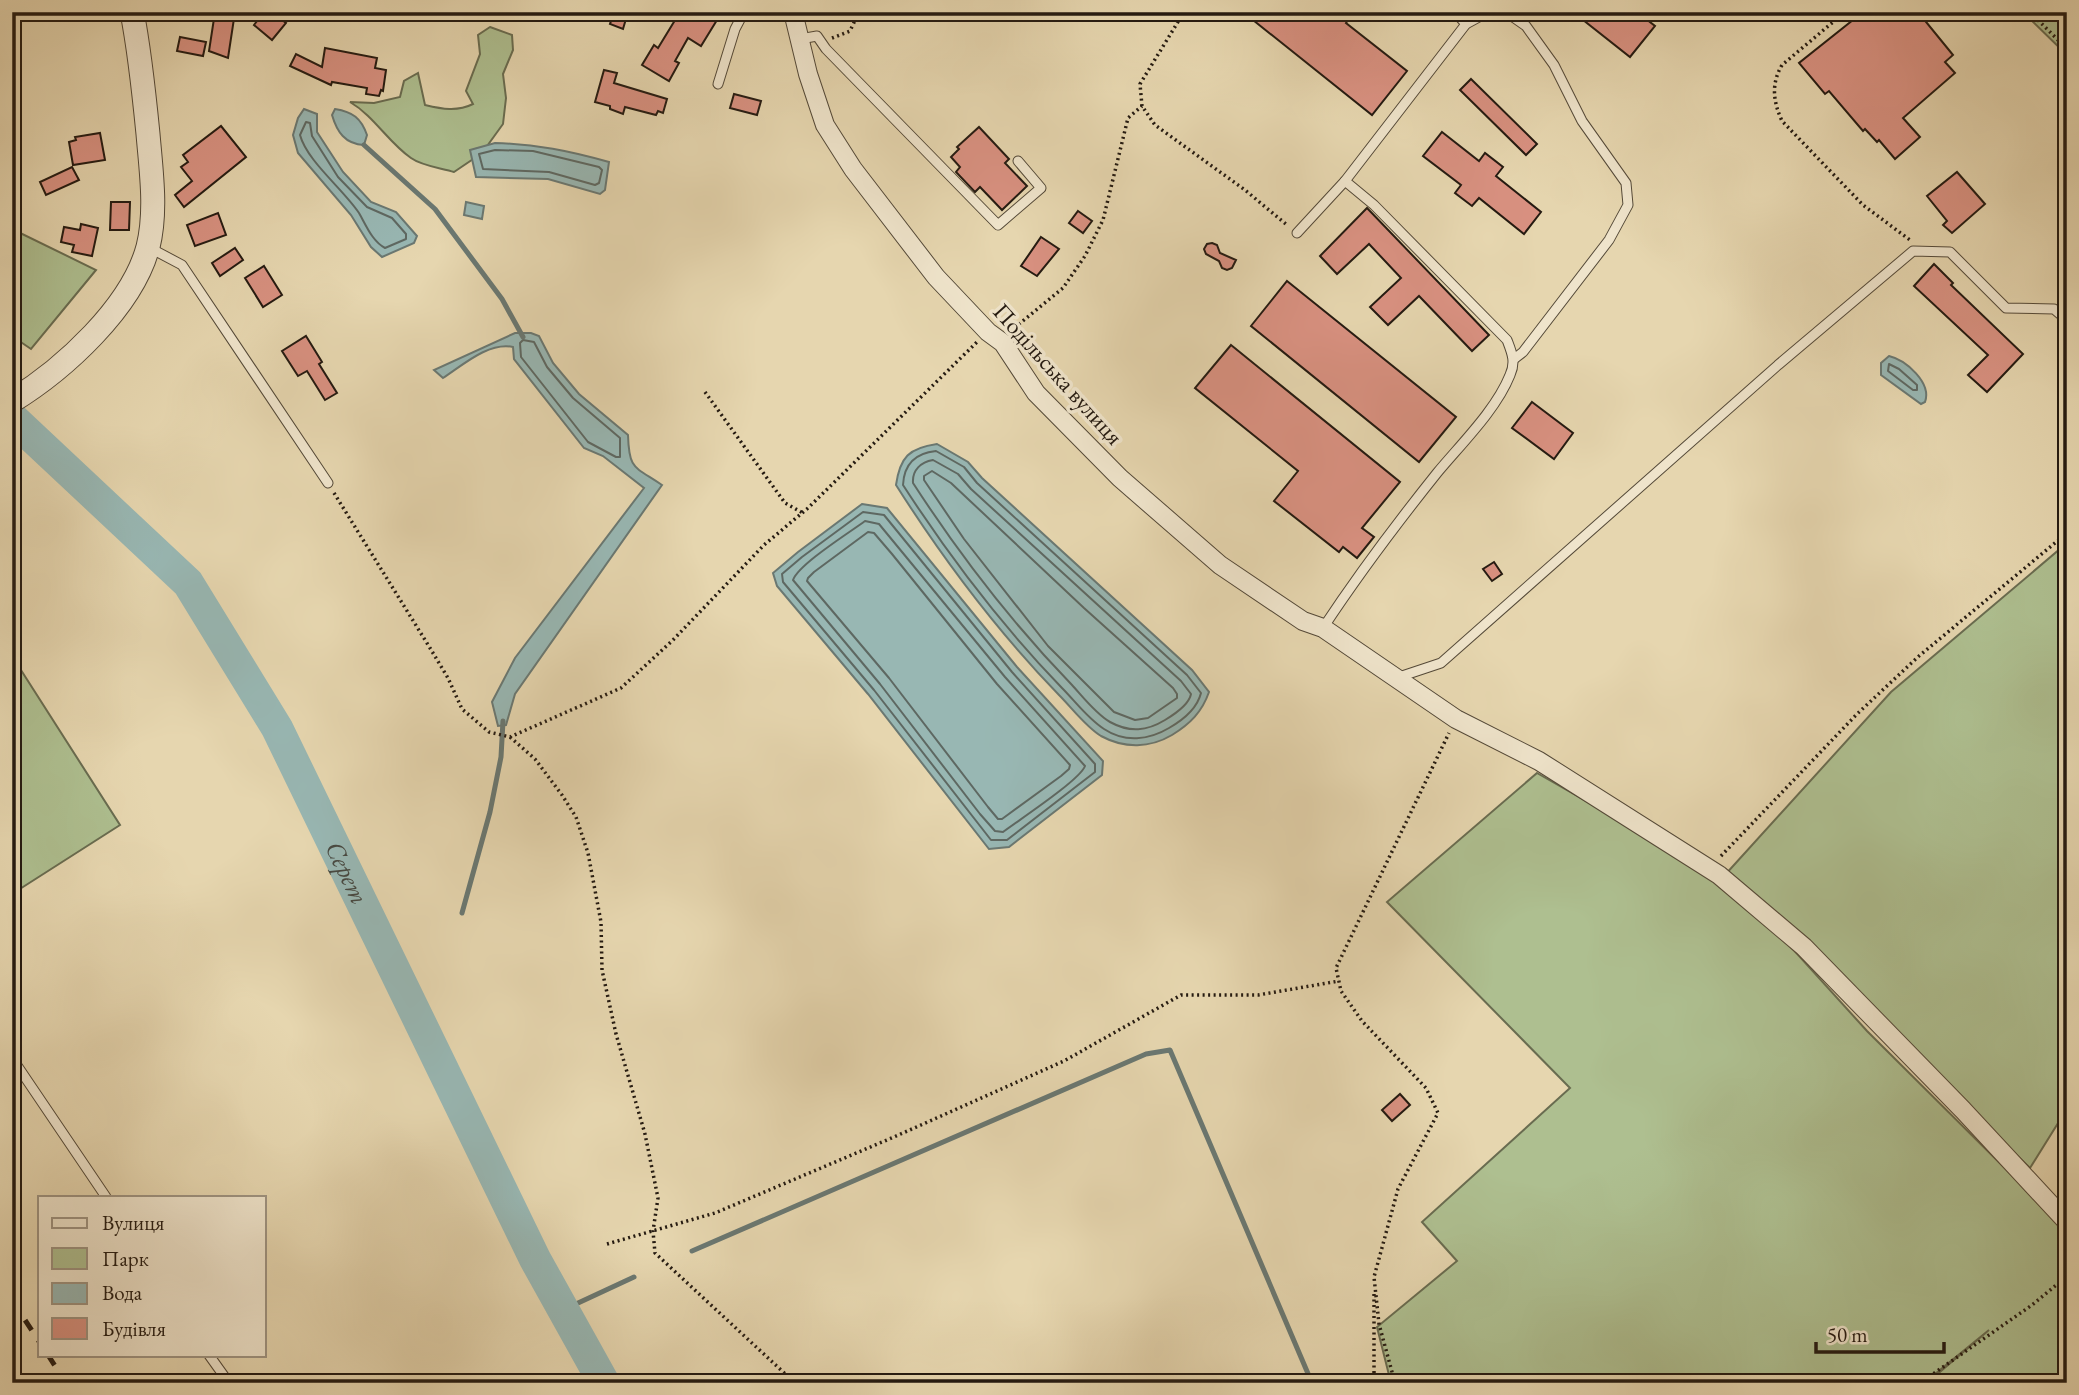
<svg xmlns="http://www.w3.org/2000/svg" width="2079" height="1395" font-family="'EB Garamond',serif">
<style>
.green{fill:#aebf90;stroke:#696c50;stroke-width:2}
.water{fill:#98b7b3;stroke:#6a7872;stroke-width:2}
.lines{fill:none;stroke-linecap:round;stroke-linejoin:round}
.shore{stroke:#5e6862;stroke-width:2}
.stream{stroke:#6a7872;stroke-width:5}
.river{stroke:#98b7b3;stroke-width:32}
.building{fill:#d99181;stroke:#241a11;stroke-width:2}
.service-casing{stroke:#544938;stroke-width:11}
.minor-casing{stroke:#544938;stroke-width:20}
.tertiary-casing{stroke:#544938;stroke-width:25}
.path{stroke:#241a11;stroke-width:3.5;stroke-dasharray:2 3.5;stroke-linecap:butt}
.service{stroke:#efe4cb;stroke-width:9}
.minor{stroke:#efe4cb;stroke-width:18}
.tertiary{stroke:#efe4cb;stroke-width:23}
.rail{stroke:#241a11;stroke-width:5;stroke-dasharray:12 12;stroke-linecap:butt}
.labels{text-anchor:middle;stroke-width:7;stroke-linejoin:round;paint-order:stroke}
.street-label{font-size:24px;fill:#241a11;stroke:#efe4cb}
.water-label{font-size:26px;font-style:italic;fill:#474942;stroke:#efe4cb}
</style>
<rect width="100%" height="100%" fill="#e6d6af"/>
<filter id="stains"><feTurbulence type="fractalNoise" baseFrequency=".00286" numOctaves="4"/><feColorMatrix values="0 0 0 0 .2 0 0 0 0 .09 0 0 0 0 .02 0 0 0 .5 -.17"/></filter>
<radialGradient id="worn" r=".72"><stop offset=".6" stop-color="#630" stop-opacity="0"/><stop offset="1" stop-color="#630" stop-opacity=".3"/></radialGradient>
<g class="green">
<path d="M2023 12H2067V55Z"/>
<path d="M490 27 512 35 513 50 503 74 506 98 503 124 482 153 454 172C441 168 422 166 411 158 388 142 374 116 350 102L374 103 400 97 404 81 418 73 425 105C442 109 457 112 473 104L466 91 480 54 478 35Z"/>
<path d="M12 229 96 270 31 349 12 336Z"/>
<path d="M2067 543V1125L2060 1120 2030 1168 1724 876 1891 692Z"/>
<path d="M12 656 120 825 12 894Z"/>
<path d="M1537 773 1689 860 1781 936 1867 1031 2067 1230V1383H1927L1989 1330 1924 1383H1391L1377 1327 1457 1261 1422 1222 1570 1088 1387 902Z"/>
</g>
<g class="water">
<path d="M304 109 317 114V132L343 172 371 202 396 212 417 236 414 243 382 257 371 247 351 215 298 153 293 135 298 118Z"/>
<path d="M335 109C353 112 361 118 367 135L364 145C345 144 337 132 332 115Z"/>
<path d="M495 143C536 144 570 151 609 162L605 190 600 194 548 179 476 177 470 150Z"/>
<path d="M466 202 484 206 482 219 464 215Z"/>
<path d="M515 333H531L539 336 553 363 579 394 628 435C629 470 634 466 662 485L515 694 506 725 498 726 492 702 515 658 644 488 603 456 584 448 514 359 513 347C488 342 463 365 443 378L434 370Z"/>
<path d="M1889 356C1906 360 1932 383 1925 402L1921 404 1881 375V363Z"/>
<path d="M937 444 968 462 982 478 1192 670 1209 692C1202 712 1190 724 1172 735 1150 748 1125 749 1101 736 1086 727 1072 708 1059 695 998 632 943 559 896 485 900 457 909 448 937 444Z"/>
<path d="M862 504 887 508 1017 667 1103 761 1102 775 1009 847 989 849 868 694 777 586 773 573 798 552Z"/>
</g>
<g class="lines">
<g class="shore">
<path d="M306 122 310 123 312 136 338 177 367 207 392 218 406 234V239L385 248C372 241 366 225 359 213 343 189 307 161 300 135Z"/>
<path d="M495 150 533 151 599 167 602 170 599 183 595 185 549 172 483 169 479 154Z"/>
<path d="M523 340 534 342 547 367 573 398 620 438V457H616L588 442 521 357 520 343Z"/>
<path d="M1889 364 1899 369 1917 385V390H1913L1888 371Z"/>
<path d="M936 451 964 467 977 483 1187 675 1201 693C1197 709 1183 720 1169 728 1149 740 1125 743 1104 729 1088 719 1075 701 1062 688 1003 627 949 556 903 485 904 464 916 453 936 451Z"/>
<path d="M933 460 958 474 971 489 1181 681 1191 694C1189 705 1175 714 1165 720 1147 731 1130 733 1110 722 1096 714 1083 697 1072 685 1013 624 959 554 913 483 912 470 921 462 933 460Z"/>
<path d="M932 471 951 483 1084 608 1173 688 1177 694V698L1148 718 1135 720 1114 712 1048 646 964 539 924 480V476Z"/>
<path d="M863 512 884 515 1012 672 1095 764V772L1007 840H991L874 690 783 582 782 574 802 557Z"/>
<path d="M865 521 879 524 1005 677 1085 766C1080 780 1019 820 1003 832L995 831 980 814 880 684 793 580C799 564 849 533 865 521Z"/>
<path d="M868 532 874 533 892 554 997 684 1070 765 1069 769 1061 776 1002 819H998L988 807 889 678 807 581 808 578 814 572Z"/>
</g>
<g class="stream">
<path d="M364 145 435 209 502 299 523 337"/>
<path d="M462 913 490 812 501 757 503 721"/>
<path d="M692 1251 1146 1054 1170 1050 1312 1383"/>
<path d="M563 1310 634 1277"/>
</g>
<path class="river" id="s1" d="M12 418 188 583 277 728 535 1259 604 1383"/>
</g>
<g class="building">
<path d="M215 12H235L228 58 209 51Z"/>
<path d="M264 12H272L286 23 272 40 254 25Z"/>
<path d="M614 12H628L623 29 610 24Z"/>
<path d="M680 12H707L717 20 701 46 688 38 675 61 679 63 669 81 642 65 654 45 658 48Z"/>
<path d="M1243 12H1354L1346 23 1407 71 1372 115Z"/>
<path d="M1573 12H1637L1655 26 1630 57Z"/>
<path d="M1863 12H1918L1953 55 1945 62 1955 73 1903 118 1920 137 1895 159 1879 140 1877 142 1865 129 1863 131 1829 91 1825 94 1799 63Z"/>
<path d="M180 37 206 42 203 56 177 51Z"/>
<path d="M325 48 377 58 375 68 386 70 383 91 381 90 379 96 366 94 367 88 332 82 331 85 290 66 296 54 322 67Z"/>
<path d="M604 70 617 73 614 83 667 99 663 113 658 111 656 115 625 107 623 114 610 109V106L595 102Z"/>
<path d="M1471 79 1537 144 1526 155 1460 90Z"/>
<path d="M734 94 761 101 757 115 730 108Z"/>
<path d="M221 126 246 157 184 207 175 195 192 181 181 167 188 162 183 155Z"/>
<path d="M979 127 1009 159 1005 163 1027 186 1002 210 980 187 975 192 956 172 960 167 951 157 959 149 957 147Z"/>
<path d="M1442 132 1479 161 1485 153 1503 167 1496 176 1541 212 1524 234 1479 198 1472 206 1455 193 1461 185 1423 156Z"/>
<path d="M100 133 105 160 73 165 69 142 76 140 75 137Z"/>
<path d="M72 167 79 180 46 195 40 182Z"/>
<path d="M1957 172 1985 204 1952 233 1943 225 1947 221 1927 196Z"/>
<path d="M111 202H130L129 230H110Z"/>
<path d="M1367 208 1489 335 1472 351 1419 296 1388 325 1370 307 1401 278 1369 244 1337 274 1320 256Z"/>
<path d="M1078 211 1092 221 1083 233 1069 223Z"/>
<path d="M218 213 226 235 195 246 187 225Z"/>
<path d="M81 224 98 228 92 256 72 252 74 245 61 242 64 227 80 230Z"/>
<path d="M1041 237 1059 249 1037 276 1021 266Z"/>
<path d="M1212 243 1217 245 1220 253 1236 260 1232 268 1227 270 1222 268 1219 261 1206 254 1204 249 1207 244Z"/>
<path d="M235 248 243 260 220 276 212 263Z"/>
<path d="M1934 264 1953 283 1951 285 2023 354 1987 392 1968 375 1988 355 1914 286Z"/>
<path d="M264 266 282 295 263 307 245 278Z"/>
<path d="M1287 281 1456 417 1419 462 1251 326Z"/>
<path d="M306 336 322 362 319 364 337 393 325 400 307 371 298 376 282 351Z"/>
<path d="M1231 345 1400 482 1362 528 1374 537 1357 558 1343 547 1339 552 1274 501 1298 471 1195 388Z"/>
<path d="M1532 402 1573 433 1554 459 1512 428Z"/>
<path d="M1494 562 1502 574 1492 581 1483 569Z"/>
<path d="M1400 1094 1410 1105 1392 1121 1382 1110Z"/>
</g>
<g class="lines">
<defs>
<g id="service">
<path d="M1455 12 1466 24"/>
<path d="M1506 12 1526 26 1554 65 1582 121 1626 183 1628 205 1609 240 1523 352 1514 359"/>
<path d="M800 39 817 36 826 49 998 225 1041 188 1018 161"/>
<path d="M718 84 735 29 744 12"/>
<path d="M1297 233 1345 181"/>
<path d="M150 248 182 265 328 483"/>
<path d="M1323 628C1358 575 1397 523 1437 473 1461 444 1496 410 1510 375 1516 362 1512 353 1507 340L1374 205 1345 181 1466 24 1488 12"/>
<path d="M1396 678 1441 663 1778 365 1913 251 1950 252 2006 308 2054 309 2067 320"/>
<path d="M12 1058 106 1197"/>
<path d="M209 1355 229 1383"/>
</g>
<path id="minor" d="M793 12 808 74 825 125 853 169 936 277 988 332 1003 343 1036 393 1120 478 1220 565 1303 621 1323 628 1456 719 1539 761 1719 875 1804 947 1963 1110 2067 1222"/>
<path id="tertiary" d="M12 401C64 369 132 307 148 247 157 211 151 170 148 134 144 93 140 53 132 12"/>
</defs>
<use href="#service" class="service-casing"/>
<use href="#minor" class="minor-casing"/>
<use href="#tertiary" class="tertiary-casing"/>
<g class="path">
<path d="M1184 12 1140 84 1142 106 1155 125 1245 190 1287 225"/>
<path d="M1845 12 1782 65C1771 84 1773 101 1782 121L1863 205 1910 240"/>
<path d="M2030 12 2067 49"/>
<path d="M832 38 850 31 859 12"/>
<path d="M1008 327 1019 324 1063 288 1085 256 1103 220 1128 118 1142 106"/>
<path d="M705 392 785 503 803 513"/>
<path d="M334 493 430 648 448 678 462 709 489 732 510 737 621 688 673 640 764 545 808 508 977 342"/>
<path d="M510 737 535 759 562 795 576 817 588 853 601 922 602 970 616 1034 645 1134 658 1198 653 1231 655 1253 795 1383"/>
<path d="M1721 856 1857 714 1919 656 2067 533"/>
<path d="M607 1244 715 1213 894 1137 1064 1061 1181 995H1258L1339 981"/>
<path d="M1374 1294V1383"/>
<path d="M1395 1383 1379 1324 1374 1277 1398 1189 1438 1113 1426 1088 1362 1021 1341 991 1336 968 1449 733"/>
<path d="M1920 1383 2032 1305 2067 1276"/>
</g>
<use href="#service" class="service"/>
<use href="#minor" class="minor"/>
<use href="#tertiary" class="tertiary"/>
<g class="rail">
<path d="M12 1300 40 1343"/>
<path d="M48 1355 66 1383"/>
</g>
</g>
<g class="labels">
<g class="street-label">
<text transform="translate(1058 374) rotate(48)" y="8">Подільська вулиця</text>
</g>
<g class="water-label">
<text dy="9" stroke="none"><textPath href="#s1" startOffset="572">Серет</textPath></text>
</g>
</g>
<rect width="2079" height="1395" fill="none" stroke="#e6d6af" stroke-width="42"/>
<rect x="14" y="14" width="2051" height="1367" fill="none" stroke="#241a11" stroke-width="3.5"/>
<rect x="21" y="21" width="2037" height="1353" fill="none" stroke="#241a11" stroke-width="2"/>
<rect x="38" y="1196" width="228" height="161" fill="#efe4cb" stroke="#9e9381" stroke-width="2"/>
<rect x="52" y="1218" width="35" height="10" fill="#efe4cb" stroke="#9e9381" stroke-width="2"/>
<text x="102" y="1230" font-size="21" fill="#241a11">Вулиця</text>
<rect x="52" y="1248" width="35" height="21" fill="#aebf90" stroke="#9e9381" stroke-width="2"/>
<text x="102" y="1266" font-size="21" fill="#241a11">Парк</text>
<rect x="52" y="1283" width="35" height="21" fill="#98b7b3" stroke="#9e9381" stroke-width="2"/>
<text x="102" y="1300" font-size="21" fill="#241a11">Вода</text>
<rect x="52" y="1318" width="35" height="21" fill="#d99181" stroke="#9e9381" stroke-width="2"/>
<text x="102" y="1336" font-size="21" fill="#241a11">Будівля</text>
<path d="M1816 1342v10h128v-10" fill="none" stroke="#241a11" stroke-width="3.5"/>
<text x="1827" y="1342" font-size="21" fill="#241a11" stroke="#efe4cb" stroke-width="5" paint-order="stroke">50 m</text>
<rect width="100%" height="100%" filter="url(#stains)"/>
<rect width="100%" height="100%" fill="url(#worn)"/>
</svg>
